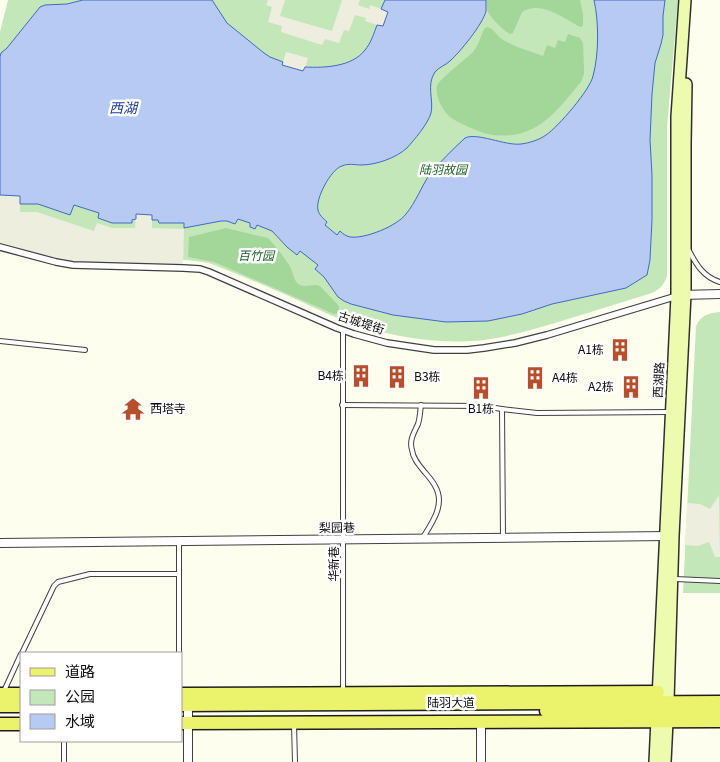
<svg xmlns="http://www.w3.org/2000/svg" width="720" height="762" font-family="Georgia,'Noto Sans SC',serif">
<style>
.green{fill:#c4e7ba}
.forest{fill:#a3d79a}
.plaza{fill:#edeede}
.water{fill:#b6caf3;stroke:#4069c6}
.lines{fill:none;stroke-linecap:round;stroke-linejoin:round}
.service-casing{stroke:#404040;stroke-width:6}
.pedestrian-casing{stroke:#404040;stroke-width:8}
.minor-casing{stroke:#404040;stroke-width:10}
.secondary-casing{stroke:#2f2f2f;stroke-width:14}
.primary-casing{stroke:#1e1e1e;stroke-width:15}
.service{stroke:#fff;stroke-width:4}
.pedestrian{stroke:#fff;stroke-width:5.5}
.minor{stroke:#fff;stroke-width:8}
.secondary{stroke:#ecfbad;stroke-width:11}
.primary{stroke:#ebf26b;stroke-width:12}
.labels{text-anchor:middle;stroke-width:5;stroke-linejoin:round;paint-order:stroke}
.park-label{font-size:12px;font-style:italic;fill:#216227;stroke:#fff}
.street-label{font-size:12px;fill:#0d0d0d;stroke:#fff}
.poi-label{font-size:12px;fill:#0d0d0d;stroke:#fff;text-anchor:end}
.water-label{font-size:14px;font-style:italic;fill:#1d3e99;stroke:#fff}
</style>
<rect width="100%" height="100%" fill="#fdfeee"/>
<g class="green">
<path d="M8 0H678L667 127V276C664 285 660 289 652 293 624 302 596 310 568 319 541 327 513 336 484 340 438 345 389 337 346 321 331 316 318 309 304 303 273 289 241 275 209 263L196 261 185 260 70 258 0 240V32Z"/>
<path d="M720 312V593H683L696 326C701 315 709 313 720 312Z"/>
</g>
<g class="forest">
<path d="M487 0H580L583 14V26L580 27C564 18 540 0 522 12L513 33 510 34C504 31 488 16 487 9 487 6 487 3 487 0Z"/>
<path d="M487 27C494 28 496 35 502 39 514 47 529 51 543 56L547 45 555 48 558 40 565 42 568 34 580 38 583 43 584 67V74L581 82C567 98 552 120 532 129 519 136 502 137 488 134 479 132 456 122 450 117 442 110 435 96 437 86 439 79 466 59 473 52 478 46 481 36 484 29Z"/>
<path d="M226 228 268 238C274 244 290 264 292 271 294 276 294 282 300 285 306 288 314 283 320 286L339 306V308L338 313 334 314 214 262 188 257 189 237Z"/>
</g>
<g class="plaza">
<path d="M268 0H285L280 16 332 31 342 0H360L358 5 369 9 370 5 388 11 383 27 365 21 366 18 355 15 349 31 344 30 339 43 325 39 322 45 281 32 282 26 268 22 272 7 266 5Z"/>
<path d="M286 52 308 58 304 72 282 65Z"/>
<path d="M0 195 20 196V212H37L94 231 97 223 112 228H135L136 214 152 215V228L184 229 183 268 73 265 0 247Z"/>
<path d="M719 495 720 557H715L709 542 698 546 685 545 687 503 700 504 710 509Z"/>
</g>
<path class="water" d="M83 0H212L227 23 264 53 270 57 283 62 282 65 303 71 305 67C324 68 352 67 365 50 371 43 374 33 377 25L383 26 388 12 381 9 385 0H486C486 4 486 8 486 11 483 24 460 52 450 61 446 65 439 67 435 72 426 85 434 100 431 113 428 124 414 140 407 148 396 158 376 165 361 165 355 165 348 163 342 166 331 169 315 199 318 210 319 215 323 218 327 222L325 225 337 235 340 231C343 234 346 236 350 237 365 239 397 226 406 214 416 202 421 187 430 174 440 162 453 149 465 138 477 132 505 146 521 144 529 143 539 140 546 135 558 127 590 90 593 76 599 54 599 22 594 0H665L663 16V35L661 44 655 63 652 94 650 140 652 175V220L650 260 647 275 626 288 552 304 522 314 488 321 446 322 393 315 351 304 344 301 338 297 324 277 315 269 318 265 300 251 297 255 287 247 272 231 257 225 255 229 250 227V223L238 219 235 224 227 221H221L184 228V223H159L158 220H152V215L136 214V219L132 220V223H112L98 218 99 213 74 205 70 215 38 204H20V196L0 195V57L1 53 7 48 40 7 45 5 67 4Z"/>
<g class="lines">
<defs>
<g id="service">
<path d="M688 249C696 264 703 277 720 282"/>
<path d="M343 330C342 451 344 571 343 691"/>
<path d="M0 341 85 350"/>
<path d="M342 405 482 406 502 409 503 537"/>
<path d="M421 405C420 412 420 418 418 424 414 433 409 440 412 450 413 458 418 464 423 470 427 475 432 480 435 486 446 504 432 523 422 539"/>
<path d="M502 409 537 413 669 412"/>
<path d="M675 579 720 581"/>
<path d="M22 653 54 586 58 582 90 574H179"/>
<path d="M179 653V541"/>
<path d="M4 691 21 654"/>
<path d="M294 724 295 762"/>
<path d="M64 741V762"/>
</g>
<path id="pedestrian" d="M0 247 56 262 73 265 183 268 200 269 209 272 337 328 354 334 387 343 434 350H467L484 348 515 343 547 335 677 296"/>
<g id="minor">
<path d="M682 295 720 294"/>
<path d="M0 543 669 536"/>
<path d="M188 762V712"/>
<path d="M481 762V722"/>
</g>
<g id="secondary">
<path d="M655 762 677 296V117L685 0"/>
<path d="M665 762 668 701 673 536 685 294V144L686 84"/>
</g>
<g id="primary">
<path d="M0 694H21"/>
<path d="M181 694 658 692"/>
<path d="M181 705 720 702"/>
<path d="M0 706H21"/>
<path d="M546 711 720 710"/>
<path d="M181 723 720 721"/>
<path d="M0 724H21"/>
</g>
</defs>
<use href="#service" class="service-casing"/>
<use href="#pedestrian" class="pedestrian-casing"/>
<use href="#minor" class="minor-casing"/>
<use href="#secondary" class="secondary-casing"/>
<use href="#primary" class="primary-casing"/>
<use href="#service" class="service"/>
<use href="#pedestrian" class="pedestrian"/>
<use href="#minor" class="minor"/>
<use href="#secondary" class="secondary"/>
<use href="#primary" class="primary"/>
</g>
<defs>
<symbol id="building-bare" viewBox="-9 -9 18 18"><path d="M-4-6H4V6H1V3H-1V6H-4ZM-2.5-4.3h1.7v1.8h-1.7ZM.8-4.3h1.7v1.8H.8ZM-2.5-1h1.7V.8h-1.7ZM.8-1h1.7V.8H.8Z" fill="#b74e2c" stroke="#fff" stroke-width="2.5" paint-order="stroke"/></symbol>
<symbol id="temple-bare" viewBox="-9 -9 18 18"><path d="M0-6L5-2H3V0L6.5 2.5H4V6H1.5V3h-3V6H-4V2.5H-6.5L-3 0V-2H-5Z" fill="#b74e2c" stroke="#fff" stroke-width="2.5" paint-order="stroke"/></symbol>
</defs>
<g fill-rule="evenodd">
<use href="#building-bare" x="604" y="334" width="32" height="32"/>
<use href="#building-bare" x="345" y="360" width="32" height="32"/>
<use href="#building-bare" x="381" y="361" width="32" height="32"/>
<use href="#building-bare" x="519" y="362" width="32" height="32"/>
<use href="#building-bare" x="615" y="371" width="32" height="32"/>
<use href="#building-bare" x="465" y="372" width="32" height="32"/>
<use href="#temple-bare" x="117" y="393" width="32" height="32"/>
</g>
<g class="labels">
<g class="park-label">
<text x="443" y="174">陆羽故园</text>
<text x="256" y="260">百竹园</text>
</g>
<g class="street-label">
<text transform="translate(361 323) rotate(18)" y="4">古城堤街</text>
<text transform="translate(659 380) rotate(-87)" y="4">西湖路</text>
<text transform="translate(337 528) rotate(-1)" y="4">梨园巷</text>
<text transform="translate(334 564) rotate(-90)" y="4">华新巷</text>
<text x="451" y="707">陆羽大道</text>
</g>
<g class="poi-label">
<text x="604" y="354">A1栋</text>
<text x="344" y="380">B4栋</text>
<text x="414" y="381" text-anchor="start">B3栋</text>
<text x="552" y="382" text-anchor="start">A4栋</text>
<text x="614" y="391">A2栋</text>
<text x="150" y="413" text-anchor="start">西塔寺</text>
<text x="481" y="413" text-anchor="middle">B1栋</text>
</g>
<g class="water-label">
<text x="123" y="113">西湖</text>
</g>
</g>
<rect x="20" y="652" width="162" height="90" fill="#ffffff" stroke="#9e9e9e"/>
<rect x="30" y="668" width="25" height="8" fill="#ebf26b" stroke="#9e9e9e"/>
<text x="65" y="677" font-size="15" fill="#0d0d0d">道路</text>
<rect x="30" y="690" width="25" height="15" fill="#c4e7ba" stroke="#9e9e9e"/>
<text x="65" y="702" font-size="15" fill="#0d0d0d">公园</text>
<rect x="30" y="714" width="25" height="15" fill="#b6caf3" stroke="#9e9e9e"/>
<text x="65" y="727" font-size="15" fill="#0d0d0d">水域</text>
</svg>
